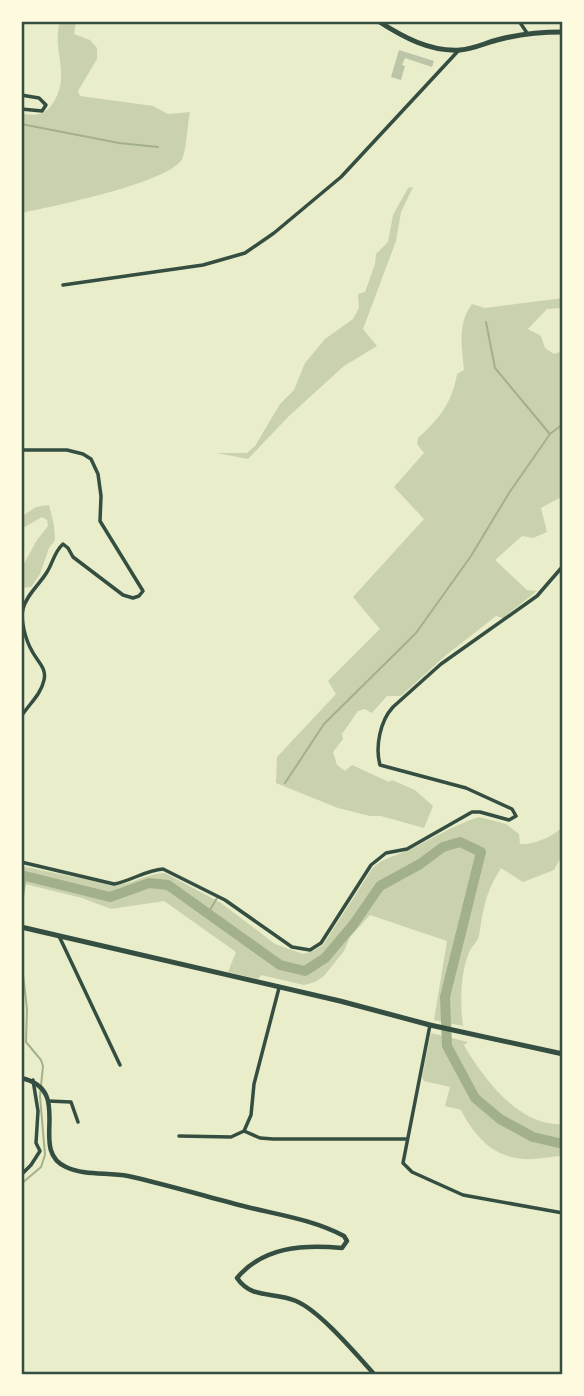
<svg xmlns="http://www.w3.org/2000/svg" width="584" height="1396" font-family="'Asap Condensed',sans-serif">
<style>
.green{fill:#cad2ad}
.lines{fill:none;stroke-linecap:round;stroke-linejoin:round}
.stream{stroke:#a3b18a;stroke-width:2}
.river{stroke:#a3b18a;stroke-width:10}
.building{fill:#bcc5a7}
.minor{stroke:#344e41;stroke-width:3.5}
.tertiary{stroke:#344e41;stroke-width:4.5}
.secondary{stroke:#344e41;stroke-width:5}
.primary{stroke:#344e41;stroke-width:5}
.neatline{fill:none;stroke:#344e41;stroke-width:2.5}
</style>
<rect width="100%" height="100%" fill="#e9edc9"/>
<g class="green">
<path d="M60 21H76L74 34 90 40 97 48V59L78 91 80 96 153 106 168 114 190 112C188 122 186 153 182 159 169 183 50 207 21 213V113C32 116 43 116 51 106 73 77 51 51 60 21Z"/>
<path d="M413 187 401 212 396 241 363 329 377 346 344 366 289 416 248 459 217 453H247L255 446 280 404 294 390 305 363 325 339 353 319 359 308 358 294 365 292 375 264 376 254 388 242 393 215 408 188Z"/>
<path d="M563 298V308L547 309 528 329 541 336 545 348 554 354 563 351V496L541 508 547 532 533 538 522 536 495 560 527 590 537 591 503 618 496 616 445 656 401 696H387L372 713 365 709 358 711 342 734 343 739 333 752 337 765 345 771 352 765 389 782 392 780 415 790 433 806 424 828 381 816H370L338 808 276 783 277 757 336 694 328 681 380 629 353 597 424 519 394 487 424 453 417 444 418 438C439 419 452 403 457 374L464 370C462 347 457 324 472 304L485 308Z"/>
<path d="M49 505 54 525 55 540 49 548 40 574 31 587 21 588V569L37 540 48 526 47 520 42 517 21 529V517L36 507Z"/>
<path d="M479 817 506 824 519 834 520 844C533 845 554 837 563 826V853L554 870 523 882 501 868C485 894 484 906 479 936 478 941 473 945 470 950 460 973 460 1002 463 1026L434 1020 447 941 370 915 350 937 344 951 324 976 315 982 304 985 261 975 258 979 228 972 236 952 164 901 111 909 82 898 21 883V866L113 885C132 885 147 873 165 873L221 903 275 944 303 954 313 951 323 945 372 869C382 858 393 857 406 851 431 840 453 825 479 817Z"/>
<path d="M431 1033 468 1042 464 1045 466 1049C486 1081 520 1127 563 1124V1156C554 1156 545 1158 535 1159 498 1161 477 1141 461 1110L445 1106 450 1087 424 1081 422 1077Z"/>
</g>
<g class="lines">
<g class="stream">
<path d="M21 124 119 143 158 147"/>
<path d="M486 322 495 368 549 433"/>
<path d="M285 783 324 724 416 633 471 556 509 493 550 434 563 424"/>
<path d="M21 914 25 882 23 875"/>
<path d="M207 915 217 898"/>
<path d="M21 957 27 1009 26 1042 41 1060 43 1066 40 1096 45 1155 41 1167 21 1184"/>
</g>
<path class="river" d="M21 875 110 897 149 883 168 885 280 965 305 971 325 958 353 925 380 886 420 864 443 847 460 842 481 852 445 997 447 1046 475 1098 500 1119 533 1137 563 1144"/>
</g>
<path class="building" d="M399 50 434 61 432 67 405 58 402 65 405 66 401 80 391 77Z"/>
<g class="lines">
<g class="minor">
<path d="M519 21 527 33"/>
<path d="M21 95 39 98 46 105 42 111 21 109"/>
<path d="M63 285 203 265 245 253 274 233 341 177 459 50"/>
<path d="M21 450H67L83 454 91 459 98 474 101 496 100 521 143 591 139 596 133 598 123 595 73 557 68 548 63 544C54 552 53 563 47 572 40 584 26 595 23 609 20 620 26 641 32 651 37 661 47 668 44 680 41 695 28 705 21 717"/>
<path d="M21 862 114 884C131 881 146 870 163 869L225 900 292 947 310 950 321 943 371 865 386 853 407 849 472 812H480L509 820 516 816 512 809 466 788 380 765C375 747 380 721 393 707L441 664 537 596 563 566"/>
<path d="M59 936 120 1065"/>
<path d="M430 1025 403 1163 412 1172 463 1195 563 1213"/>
<path d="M48 1101 71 1102 78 1122"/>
<path d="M244 1131 260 1138 273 1139H407"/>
<path d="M179 1136 231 1137 244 1131 251 1115 254 1084 279 988"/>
<path d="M21 1175 31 1165 40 1151 36 1143 38 1111 33 1080"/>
</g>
<path class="tertiary" d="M21 1078C76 1090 27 1150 66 1167 85 1176 108 1172 128 1176 168 1185 208 1197 247 1207 280 1215 314 1220 344 1236L347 1241 342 1248C303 1244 263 1247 237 1278 252 1300 274 1291 296 1301 320 1311 356 1354 375 1375"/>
<path class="secondary" d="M378 21C403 37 430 52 460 50 474 49 485 43 497 40 519 34 540 32 563 32"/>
<path class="primary" d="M21 927 340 1001 430 1025 563 1054"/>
</g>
<rect width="584" height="1396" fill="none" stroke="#fefae0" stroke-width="46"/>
<rect x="23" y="23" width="538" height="1350" class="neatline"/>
</svg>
